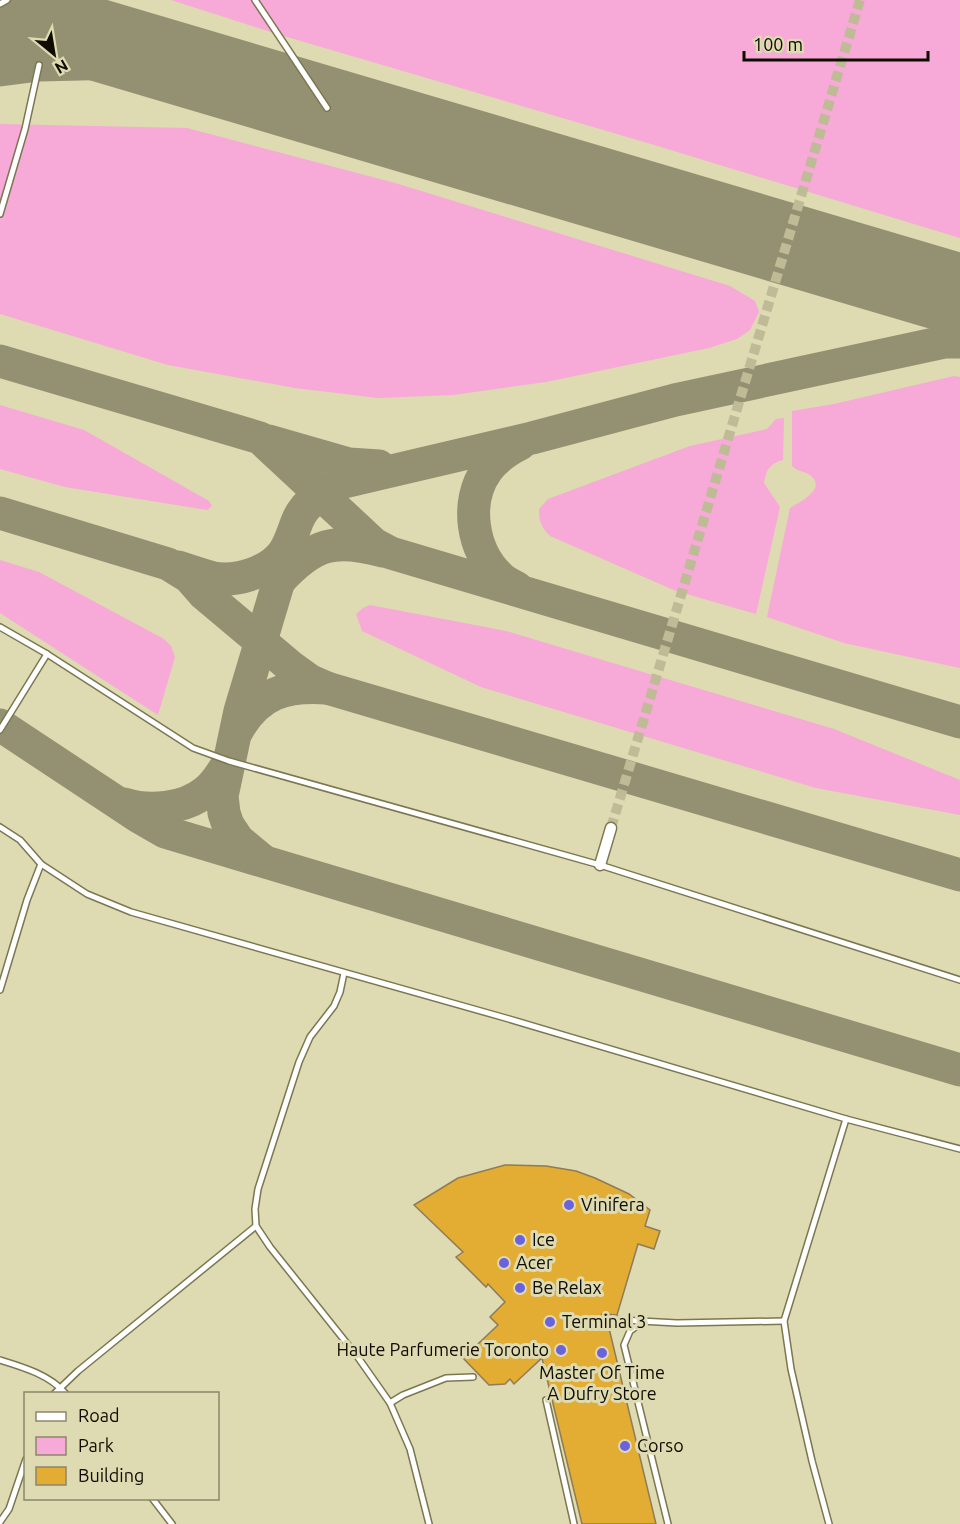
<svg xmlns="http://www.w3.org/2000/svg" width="960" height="1524" font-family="Ubuntu,sans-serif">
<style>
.green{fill:#f7a9d8}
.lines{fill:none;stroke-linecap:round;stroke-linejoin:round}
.taxiway{stroke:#949172;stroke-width:33}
.runway{stroke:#949172;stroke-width:82}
.building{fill:#e3ac32;stroke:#8e7c59;stroke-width:1.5}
.minor-tunnel{stroke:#bfbb97;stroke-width:10;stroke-dasharray:10 5;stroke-linecap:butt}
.service-casing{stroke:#7b7751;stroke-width:8}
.minor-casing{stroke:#7b7751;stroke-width:13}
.service{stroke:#fff;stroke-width:5}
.minor{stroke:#fff;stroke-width:10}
.poi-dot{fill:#6c62dc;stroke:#dedab1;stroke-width:2}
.labels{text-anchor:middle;stroke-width:6;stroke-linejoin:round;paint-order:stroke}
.poi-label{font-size:18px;fill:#0e0c01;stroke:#dedab1;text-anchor:start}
</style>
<rect width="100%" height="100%" fill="#dedab1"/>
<g class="green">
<path d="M171 0H960V238L651 144 277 34Z"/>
<path d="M0 124 187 128 395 183 730 286 755 301 759 312 750 330 737 339 709 348 546 382 453 395 378 398 295 388 168 365 0 314Z"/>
<path d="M954 376 960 377V668L844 643 767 617 790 508C799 502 828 489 810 475 804 471 798 472 792 466V411L834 404Z"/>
<path d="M0 405 84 430 209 501 212 506 207 510 65 487 0 469Z"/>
<path d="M784 418 783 460C770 463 766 470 764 483L780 507 756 614 676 591 550 536C541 527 539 521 539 509L548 499 690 446 767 429 776 419Z"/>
<path d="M0 560 39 572 164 639 171 646 175 657 158 715 0 613Z"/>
<path d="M370 605 506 631 606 661 834 729 960 780V815L816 788 481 687 362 631 356 614 363 608Z"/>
</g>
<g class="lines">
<g class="taxiway">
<path d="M0 70 39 65 122 63 207 72"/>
<path d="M795 246 960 301"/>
<path d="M0 361 260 438 374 544 391 553 960 722"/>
<path d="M269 441 349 464 379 466"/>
<path d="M0 513 168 564 189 577 203 593 291 667 309 680 327 688 960 875"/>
<path d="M178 567C190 571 202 575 213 578 237 582 270 572 284 552 290 543 293 532 297 522 304 503 322 492 340 483L532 438 675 400 944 342H960"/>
<path d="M279 581C314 543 334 538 383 551"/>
<path d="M517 588C512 585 505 582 501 578 472 552 464 502 487 470 495 459 508 450 520 444"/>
<path d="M0 725 139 817 165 832 960 1070"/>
<path d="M237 731C258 693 286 685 327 688"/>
<path d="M124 804C149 812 184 809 205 792 215 785 222 773 228 763"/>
<path d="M262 860 238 840 228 825 224 813 222 796 240 711 290 544"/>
</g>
<path class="runway" d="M0 11 960 295"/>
</g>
<path class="building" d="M505 1165 546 1166 576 1171 595 1178 629 1194 650 1210 645 1226 660 1231 654 1249 638 1244 617 1315 602 1314 599 1319 602 1323 608 1324 656 1524H582L542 1358 514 1384 510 1379 505 1384 489 1385 463 1358 498 1325 490 1317 505 1302 488 1284 486 1287 456 1257 463 1252 414 1205 458 1178Z"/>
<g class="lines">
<path class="minor-tunnel" d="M611 828 860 0"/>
<defs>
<g id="service">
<path d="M255 0 327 108"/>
<path d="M0 4 7 0"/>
<path d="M0 214 25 129 39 65"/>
<path d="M0 627 47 654 193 748 229 761 600 865 960 980"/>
<path d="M0 730 47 654"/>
<path d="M0 827 20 840 41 864 87 894 131 912 509 1019 846 1119 960 1149"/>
<path d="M344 973 340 992 334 1006 310 1037 299 1062 258 1189 255 1209 256 1226 270 1247 357 1356 390 1403 410 1449 429 1524"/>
<path d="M0 990 27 900 41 864"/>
<path d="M604 1319 677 1323 784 1321"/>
<path d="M644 1321 630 1331 624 1345 668 1524"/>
<path d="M0 1360C23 1367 50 1375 66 1394"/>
<path d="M54 1394 78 1371 256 1226"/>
<path d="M546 1400 574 1524"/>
<path d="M390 1403 403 1395 446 1378 473 1377"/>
<path d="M152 1498 172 1524"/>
<path d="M0 1522 9 1509 26 1459"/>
<path d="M829 1524 812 1461 791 1369 784 1321 846 1119"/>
</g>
<path id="minor" d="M600 865 611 828"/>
</defs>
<use href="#service" class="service-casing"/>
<use href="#minor" class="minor-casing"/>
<use href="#service" class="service"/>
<use href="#minor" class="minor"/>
</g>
<g class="poi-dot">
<circle cx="569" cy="1205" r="6"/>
<circle cx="520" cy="1240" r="6"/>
<circle cx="504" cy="1263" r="6"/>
<circle cx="520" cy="1288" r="6"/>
<circle cx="550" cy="1322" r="6"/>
<circle cx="561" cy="1350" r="6"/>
<circle cx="602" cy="1353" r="6"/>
<circle cx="625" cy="1446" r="6"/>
</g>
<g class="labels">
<g class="poi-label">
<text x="581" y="1211">Vinifera</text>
<text x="532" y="1246">Ice</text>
<text x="516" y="1269">Acer</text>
<text x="532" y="1294">Be Relax</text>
<text x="562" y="1328">Terminal 3</text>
<text x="549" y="1356" text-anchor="end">Haute Parfumerie Toronto</text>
<text x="602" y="1379" text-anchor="middle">Master Of Time<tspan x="602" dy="21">A Dufry Store</tspan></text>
<text x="637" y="1452">Corso</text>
</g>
</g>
<rect x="24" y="1392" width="195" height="108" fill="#dedab1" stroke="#8b886b" stroke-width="1.5"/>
<rect x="36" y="1412" width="30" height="9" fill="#ffffff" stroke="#8b886b" stroke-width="1.5"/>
<text x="78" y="1422" font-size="18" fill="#0e0c01">Road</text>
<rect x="36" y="1437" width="30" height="18" fill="#f7a9d8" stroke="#8b886b" stroke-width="1.5"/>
<text x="78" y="1452" font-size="18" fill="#0e0c01">Park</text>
<rect x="36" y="1467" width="30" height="18" fill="#e3ac32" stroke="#8b886b" stroke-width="1.5"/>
<text x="78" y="1482" font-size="18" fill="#0e0c01">Building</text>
<g transform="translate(54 54) rotate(150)" stroke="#dedab1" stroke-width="4.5" paint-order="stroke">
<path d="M0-4.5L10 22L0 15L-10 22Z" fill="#0e0c01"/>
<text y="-9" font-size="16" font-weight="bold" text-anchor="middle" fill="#0e0c01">N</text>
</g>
<path d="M744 51v9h184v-9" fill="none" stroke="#0e0c01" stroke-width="3"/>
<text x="753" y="51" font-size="18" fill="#0e0c01" stroke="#dedab1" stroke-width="4.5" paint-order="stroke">100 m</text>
</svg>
